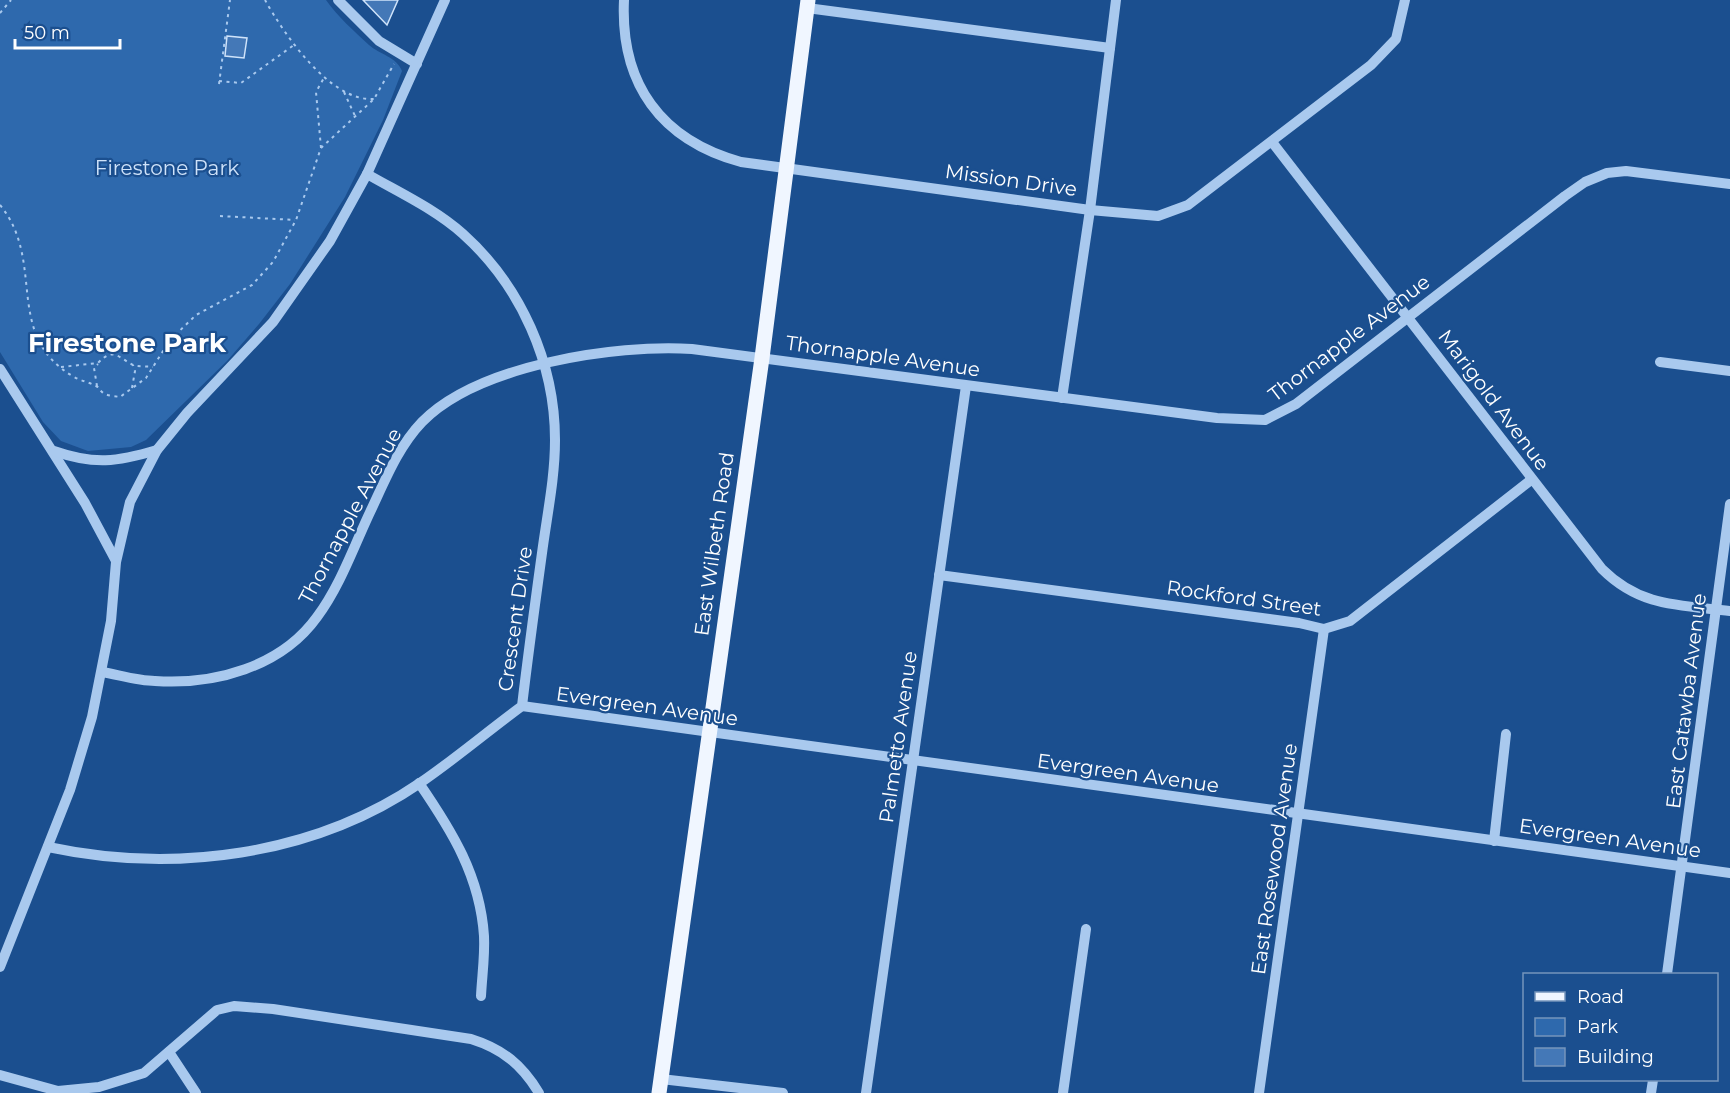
<svg xmlns="http://www.w3.org/2000/svg" width="1730" height="1093" font-family="Montserrat,sans-serif">
<style>
.green{fill:#2e69ad}
.building{fill:#4478b7;stroke:#cfe3fa;stroke-width:1.5}
.lines{fill:none;stroke-linecap:round;stroke-linejoin:round}
.path{stroke:#a9c9ee;stroke-width:2;stroke-dasharray:3 4.5;stroke-linecap:butt}
.minor{stroke:#a9c9ee;stroke-width:10}
.major{stroke:#f0f6ff;stroke-width:15}
.labels{text-anchor:middle;stroke-width:4.5;stroke-linejoin:round;paint-order:stroke}
.park-label{font-size:20px;fill:#cfe3fa;stroke:#1b4f8f}
.street-label{font-size:20px;fill:#fff;stroke:#1b4f8f}
.district-label{font-size:26px;font-weight:bold;fill:#fff;stroke:#1b4f8f}
</style>
<rect width="100%" height="100%" fill="#1b4f8f"/>
<path class="green" d="M0 0H326C338 17 354 31 369 45 379 54 397 57 402 71L383 120 345 197 290 284 259 324 227 361 146 440 131 447 88 451 61 441 43 422 0 352Z"/>
<g class="building">
<path d="M363 0H398L387 25Z"/>
<path d="M227 36 247 38 244 58 225 56Z"/>
</g>
<g class="lines">
<g class="path">
<path d="M265 0C284 34 330 102 374 99"/>
<path d="M0 13 11 0"/>
<path d="M219 81 241 83 294 45"/>
<path d="M219 84 230 0"/>
<path d="M344 92 355 116"/>
<path d="M321 148 316 92 325 76"/>
<path d="M0 205C47 262 2 335 74 377 81 381 89 382 96 386 102 389 97 388 102 392 106 396 114 396 120 397L146 378 170 340 196 315 252 285 273 262 296 220 321 148 374 99 394 64"/>
<path d="M220 216 295 220"/>
<path d="M61 367 98 363C113 347 118 357 133 365 137 367 147 366 153 367"/>
<path d="M97 386 94 368 98 364"/>
<path d="M132 388 135 371 133 365"/>
</g>
<g class="minor">
<path d="M338 0 379 41 417 64"/>
<path d="M624 0C620 84 661 140 741 162L1090 210 1158 216 1188 205 1371 65 1396 39 1405 0"/>
<path d="M807 8 1110 48"/>
<path d="M1272 142 1602 569C1640 607 1679 605 1730 611"/>
<path d="M1660 362 1730 371"/>
<path d="M0 369 85 503 116 561"/>
<path d="M1062 398 1090 210 1116 0"/>
<path d="M54 451C94 465 117 462 157 450"/>
<path d="M939 575 1299 623 1324 629 1350 621 1531 480"/>
<path d="M102 672C119 675 138 681 155 681 215 685 281 667 317 617 341 585 355 543 372 508 386 478 399 446 422 422 478 365 615 344 692 349L1217 418 1265 420 1296 404 1565 196 1585 182 1607 173 1626 171 1730 184"/>
<path d="M522 706 1730 873"/>
<path d="M419 783C452 831 480 876 484 936 485 956 482 976 481 996"/>
<path d="M1494 841 1506 734"/>
<path d="M48 847C174 874 313 856 420 783 455 759 488 731 522 706 528 655 535 604 542 553 547 515 555 478 555 440 555 363 521 286 463 234 435 209 400 193 367 174"/>
<path d="M0 967 70 790 92 717 111 621 116 562 130 502 157 450 187 413 273 322 330 241 367 174 445 0"/>
<path d="M1667 974 1730 504"/>
<path d="M169 1052 196 1093"/>
<path d="M0 1075 58 1091 99 1087 144 1073 217 1010 234 1006 273 1009 471 1039C503 1049 522 1065 539 1093"/>
<path d="M661 1079 783 1093"/>
<path d="M866 1093 966 386"/>
<path d="M1063 1093 1086 929"/>
<path d="M1259 1093 1324 629"/>
<path d="M1651 1093 1653 1080"/>
</g>
<path class="major" d="M659 1093 762 358 808 0"/>
</g>
<g class="labels">
<g class="park-label">
<text x="167" y="175">Firestone Park</text>
</g>
<g class="street-label">
<text transform="translate(1011 180) rotate(8)" y="7">Mission Drive</text>
<text transform="translate(1349 338) rotate(-37)" y="7">Thornapple Avenue</text>
<text transform="translate(883 356) rotate(8)" y="7">Thornapple Avenue</text>
<text transform="translate(1494 400) rotate(53)" y="7">Marigold Avenue</text>
<text transform="translate(350 516) rotate(-62)" y="7">Thornapple Avenue</text>
<text transform="translate(714 544) rotate(-82)" y="7">East Wilbeth Road</text>
<text transform="translate(1244 598) rotate(8)" y="7">Rockford Street</text>
<text transform="translate(515 619) rotate(-82)" y="7">Crescent Drive</text>
<text transform="translate(1686 701) rotate(-83)" y="7">East Catawba Avenue</text>
<text transform="translate(647 706) rotate(8)" y="7">Evergreen Avenue</text>
<text transform="translate(898 737) rotate(-82)" y="7">Palmetto Avenue</text>
<text transform="translate(1128 773) rotate(8)" y="7">Evergreen Avenue</text>
<text transform="translate(1610 838) rotate(8)" y="7">Evergreen Avenue</text>
<text transform="translate(1274 859) rotate(-82)" y="7">East Rosewood Avenue</text>
</g>
<g class="district-label">
<text x="127" y="352">Firestone Park</text>
</g>
</g>
<rect x="1523" y="973" width="195" height="108" fill="#1b4f8f" stroke="#7695bc" stroke-width="1.5"/>
<rect x="1535" y="992" width="30" height="9" fill="#f0f6ff" stroke="#7695bc" stroke-width="1.5"/>
<text x="1577" y="1003" font-size="18" fill="#ffffff">Road</text>
<rect x="1535" y="1018" width="30" height="18" fill="#2e69ad" stroke="#7695bc" stroke-width="1.5"/>
<text x="1577" y="1033" font-size="18" fill="#ffffff">Park</text>
<rect x="1535" y="1048" width="30" height="18" fill="#4478b7" stroke="#7695bc" stroke-width="1.5"/>
<text x="1577" y="1063" font-size="18" fill="#ffffff">Building</text>
<path d="M15 39v9h105v-9" fill="none" stroke="#ffffff" stroke-width="3"/>
<text x="24" y="39" font-size="18" fill="#ffffff" stroke="#1b4f8f" stroke-width="4.5" paint-order="stroke">50 m</text>
</svg>
